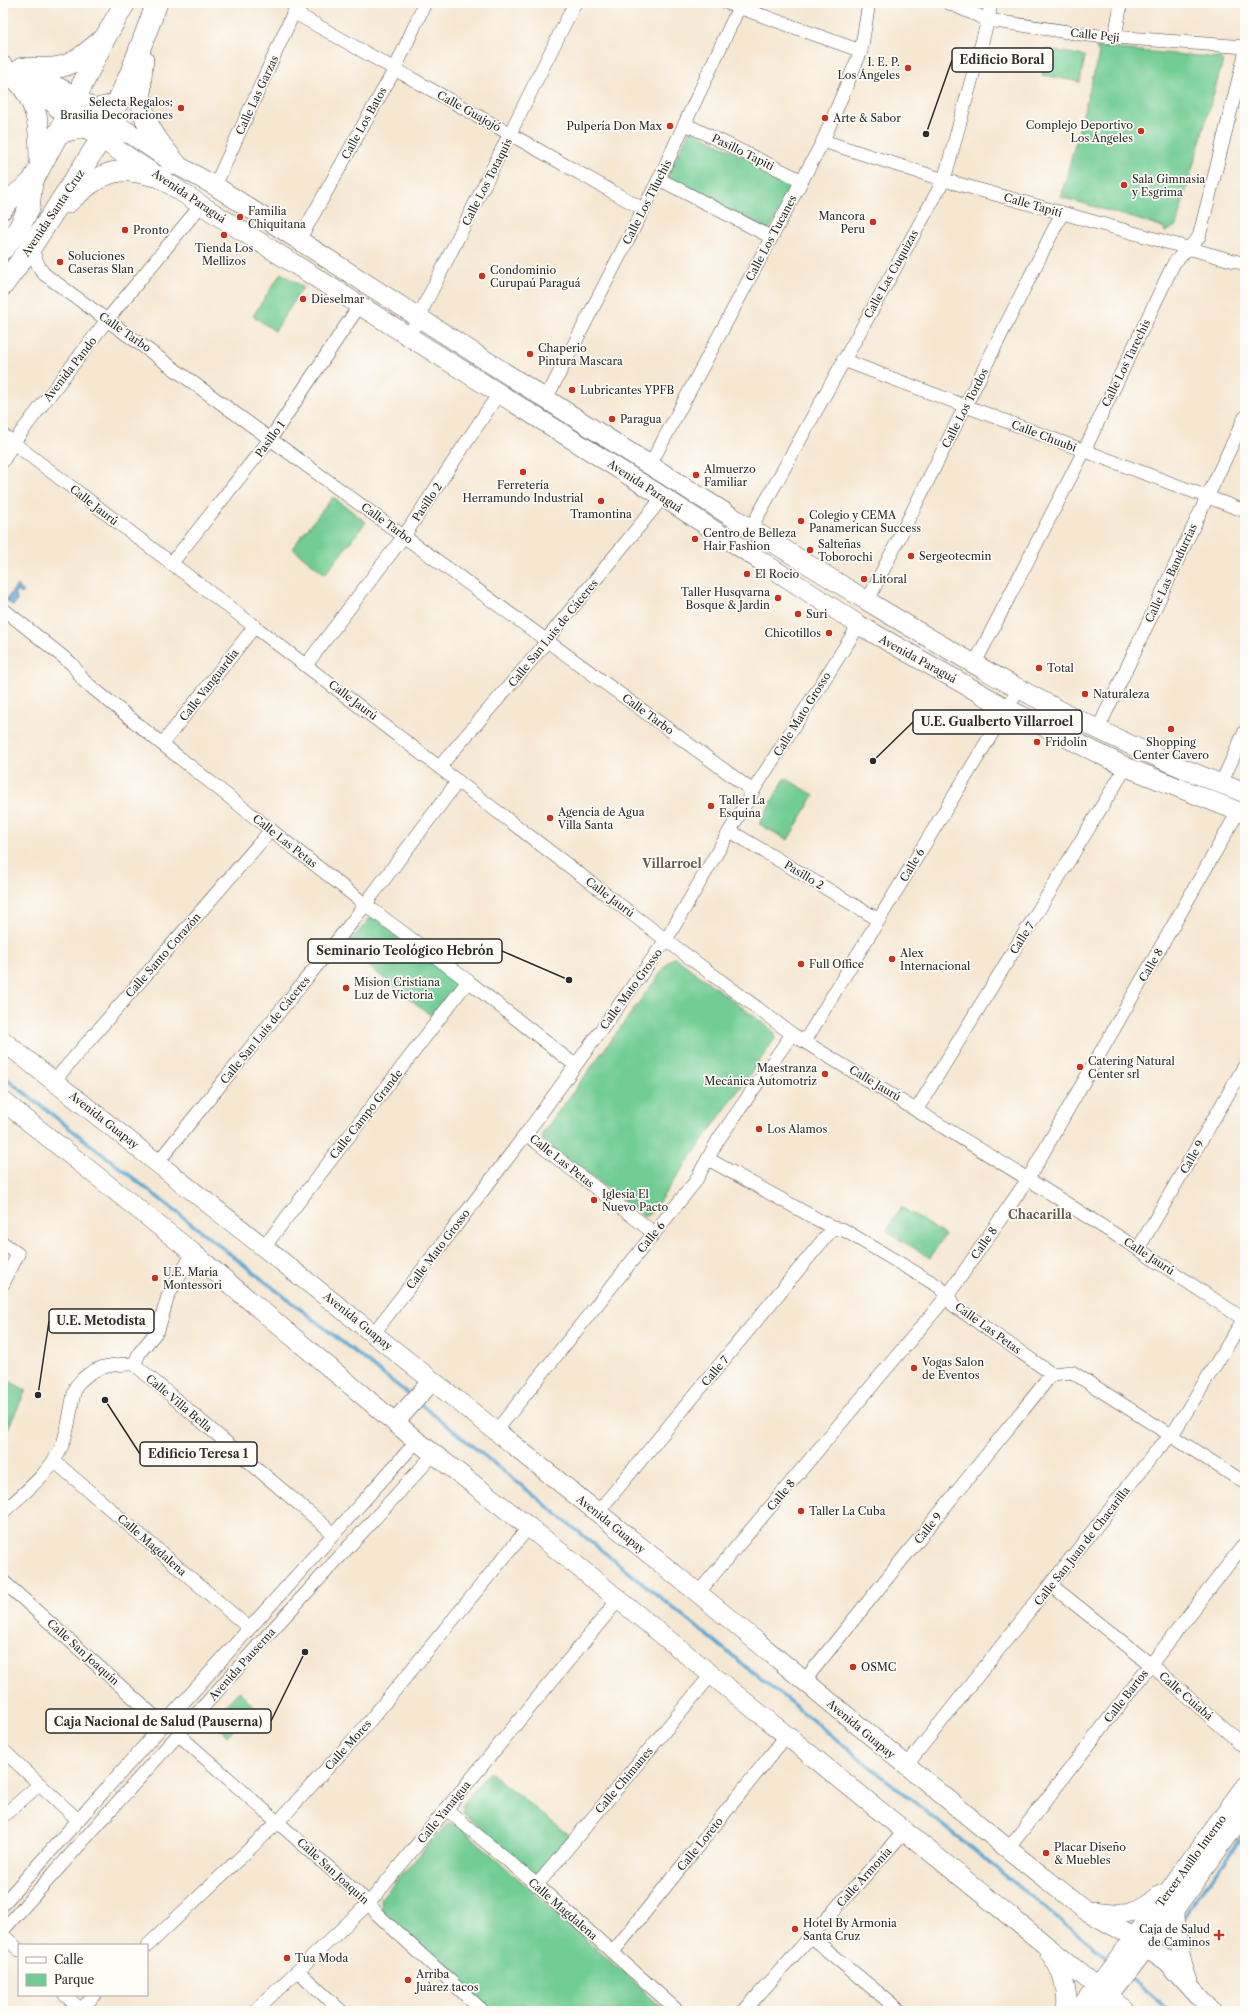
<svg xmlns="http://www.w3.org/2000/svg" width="1248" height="2014" font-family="'Libre Caslon Text',serif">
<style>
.green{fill:#71cc93;stroke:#4e7c5f}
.water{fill:#5aa8d4;stroke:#426a80}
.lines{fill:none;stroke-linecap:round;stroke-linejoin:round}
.stream{stroke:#5aa8d4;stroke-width:3.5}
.street-casing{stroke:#494744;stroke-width:14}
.secondary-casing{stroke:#494744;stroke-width:20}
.primary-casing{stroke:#494744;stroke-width:22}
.street{stroke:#fff;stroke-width:13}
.secondary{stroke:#fff;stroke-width:19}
.primary{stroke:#fff;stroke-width:21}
.poi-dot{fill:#c8321e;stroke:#fdfcf7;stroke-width:1.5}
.labels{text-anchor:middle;stroke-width:3.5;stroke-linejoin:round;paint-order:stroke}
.street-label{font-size:11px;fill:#2b2b2b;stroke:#fdfcf7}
.poi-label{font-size:11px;fill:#2b2b2b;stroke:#fdfcf7;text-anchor:start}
.neighbourhood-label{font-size:12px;font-weight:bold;fill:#695a4e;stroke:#fdfcf7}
.leader{fill:none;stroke:#2b2b2b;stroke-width:1.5}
.callout-dot{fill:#2b2b2b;stroke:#fdfcf7;stroke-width:1.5}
.callout{fill:#fdfcf7;stroke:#2b2b2b;stroke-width:1.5}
.callout-label{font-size:12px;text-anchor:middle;font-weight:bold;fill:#2b2b2b}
</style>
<rect width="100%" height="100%" fill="#fdfcf7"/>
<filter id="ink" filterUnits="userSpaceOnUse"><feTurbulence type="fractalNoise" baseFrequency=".025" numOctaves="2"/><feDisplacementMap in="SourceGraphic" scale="8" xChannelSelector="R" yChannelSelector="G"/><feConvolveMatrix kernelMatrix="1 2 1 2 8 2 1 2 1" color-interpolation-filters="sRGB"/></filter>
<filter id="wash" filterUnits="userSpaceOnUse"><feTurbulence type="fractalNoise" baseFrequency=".012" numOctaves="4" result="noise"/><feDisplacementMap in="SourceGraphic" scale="16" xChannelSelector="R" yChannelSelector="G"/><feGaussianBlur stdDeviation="0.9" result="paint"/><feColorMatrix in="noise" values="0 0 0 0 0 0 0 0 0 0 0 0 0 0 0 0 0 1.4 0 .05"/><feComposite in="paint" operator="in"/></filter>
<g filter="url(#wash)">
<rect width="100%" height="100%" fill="#f6e7d1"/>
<g class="green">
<path d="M1096 47 1220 58 1223 61 1176 226 1165 232 1164 228 1160 226 1061 197 1099 54Z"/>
<path d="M1046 49 1085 56 1080 82 1042 75Z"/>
<path d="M690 130 796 182 769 230 666 178Z"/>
<path d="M281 273 303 287 275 331 253 316Z"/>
<path d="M333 497 366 522 325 574 292 548Z"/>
<path d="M785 778 814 795 788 840 759 824Z"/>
<path d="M374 918 454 976 456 982 455 987 433 1017 345 948 369 919Z"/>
<path d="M674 958 677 959 771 1029 775 1034V1039L651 1213 644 1216 543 1141 542 1134 670 960Z"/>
<path d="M901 1207 945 1235 930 1258 886 1231Z"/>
<path d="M3 1378 26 1390 3 1439Z"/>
<path d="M239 1691 255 1707 227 1736 211 1720Z"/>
<path d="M489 1772 571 1837 541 1872 531 1873 463 1813V1804Z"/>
<path d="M447 1824H457L666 2011H492L383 1912 380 1899Z"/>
</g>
<path class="water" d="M17 585 24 592 21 594 18 591 16 592 17 601 13 606 6 600Z"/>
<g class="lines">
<g class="stream">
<path d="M3 1076 411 1396"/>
<path d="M419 1403 1110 1960"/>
<path d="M1182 1919 1245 1833"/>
<path d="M1130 1977 1169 2011"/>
</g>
</g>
</g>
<g filter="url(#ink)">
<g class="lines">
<defs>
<g id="street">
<path d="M727 3 861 51"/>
<path d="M949 3 988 20 1088 35 1245 47"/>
<path d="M295 13 643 209"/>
<path d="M1115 37 1121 3"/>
<path d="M685 124 801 180"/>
<path d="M823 141 944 180 1245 264"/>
<path d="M659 179 771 237"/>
<path d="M215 186 298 3"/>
<path d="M299 240 395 69 425 3"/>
<path d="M31 247 39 267 44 274 753 791"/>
<path d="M408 338 575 3"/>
<path d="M843 360 1245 511"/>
<path d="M546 399 659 179 741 3"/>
<path d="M3 435 666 940 792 1034 1028 1179 1138 1249 1245 1320"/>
<path d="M3 461 13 443 107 320 201 205"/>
<path d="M650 465 823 141 861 51 869 3"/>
<path d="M751 528 944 180 988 20 991 3"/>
<path d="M171 564 271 438 359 306"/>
<path d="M867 602 1062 213"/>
<path d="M3 609 72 664 84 681 162 744 366 905 468 981 575 1065"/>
<path d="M975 663 1084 451 1174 263 1199 237 1245 54"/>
<path d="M306 665 404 536 499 393"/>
<path d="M1098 729 1245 417"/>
<path d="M162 744 255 626"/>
<path d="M440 766 541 649 546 640 663 497"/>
<path d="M1221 784 1245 731"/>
<path d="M730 831 879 920"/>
<path d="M805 1041 1019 689"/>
<path d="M54 1081 271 830"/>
<path d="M917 1109 1126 767"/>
<path d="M526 1134 654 1233"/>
<path d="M708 1159 833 1228 844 1230 938 1286 948 1295 953 1305 1052 1374 1072 1372 1245 1483"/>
<path d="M158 1162 352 922 458 781"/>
<path d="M3 1243 18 1254 3 1284"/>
<path d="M264 1247 468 981"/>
<path d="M1138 1249 1245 1065"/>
<path d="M374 1333 526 1134 666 940 753 791 859 625"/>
<path d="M134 1364 334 1534"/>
<path d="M496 1431 695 1182 718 1140 792 1034"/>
<path d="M54 1461 249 1628"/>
<path d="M3 1512C25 1492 50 1473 62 1446 70 1427 70 1405 76 1386 92 1366 110 1364 134 1364L140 1352 158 1330 168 1296 193 1253"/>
<path d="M597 1513 833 1228"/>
<path d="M3 1581 163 1724"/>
<path d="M1051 1585 1150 1664 1245 1747"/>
<path d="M698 1593 948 1295 1028 1179 1238 812"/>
<path d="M804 1681 1052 1374"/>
<path d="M179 1735 369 1903 377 1914 483 2011"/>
<path d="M3 1750 78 1820"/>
<path d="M906 1766 1157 1450 1172 1435 1245 1317"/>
<path d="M446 1809 537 1885 678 2011"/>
<path d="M3 1816 40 1784"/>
<path d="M1008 1849 1245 1543"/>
<path d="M537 1885 711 1675"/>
<path d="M3 1904 417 1441"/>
<path d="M3 1930 263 1640 434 1454"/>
<path d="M3 1935 19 1950"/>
<path d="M811 1937 900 2011"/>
<path d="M147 1946 278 1822 363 1729 529 1527"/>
<path d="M613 1952 787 1735"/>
<path d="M298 1971 341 2011"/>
<path d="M65 1995 82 2011"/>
<path d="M79 2011 95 1995"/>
<path d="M255 2011 369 1903 619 1599"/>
<path d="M744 2011 904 1832"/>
</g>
<g id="secondary">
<path d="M21 68 77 97 89 106"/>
<path d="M18 77 101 139 201 205 663 497 859 625 1008 709 1126 767 1245 814"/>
<path d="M116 124 177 165 215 186C388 298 562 410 737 520 900 622 1064 726 1245 793"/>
<path d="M3 1041 496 1431 698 1593 1008 1849 1085 1910 1126 1933 1168 1962 1212 2011"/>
<path d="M3 1101 193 1253 417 1441 529 1527 1127 2011"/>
<path d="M395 1422 432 1381"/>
<path d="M1174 1909C1174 1934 1179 1955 1188 1979"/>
<path d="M1093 1911C1124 1914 1136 1917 1160 1895"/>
<path d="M1049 1952C1062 1968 1069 1991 1066 2011"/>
<path d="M1078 2011C1137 1938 1189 1861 1245 1786"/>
<path d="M1096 2011 1158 1932 1245 1812"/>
</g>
<g id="primary">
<path d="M143 60C135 110 146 128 177 165"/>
<path d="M3 67C9 73 18 80 23 87 40 110 40 137 40 164"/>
<path d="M22 68C66 69 68 69 101 41"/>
<path d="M59 108C80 112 97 111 118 103"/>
<path d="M58 134C85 124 102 125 129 133"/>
<path d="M67 203C85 187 104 169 130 171 140 172 150 175 161 177"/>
<path d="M3 208 8 201 32 182"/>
<path d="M3 249 18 230 29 208 32 182 58 134 106 36 125 3"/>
<path d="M3 285 31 247 101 139 131 72 157 3"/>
</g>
</defs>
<use href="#street" class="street-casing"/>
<use href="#secondary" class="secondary-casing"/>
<use href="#primary" class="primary-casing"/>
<use href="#street" class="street"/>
<use href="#secondary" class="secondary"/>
<use href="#primary" class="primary"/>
</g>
</g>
<g class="poi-dot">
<circle cx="908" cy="68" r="4"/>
<circle cx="181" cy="108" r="4"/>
<circle cx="825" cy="118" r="4"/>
<circle cx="670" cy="126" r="4"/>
<circle cx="1141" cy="131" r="4"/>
<circle cx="1124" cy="185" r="4"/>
<circle cx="240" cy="217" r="4"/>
<circle cx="873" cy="222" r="4"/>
<circle cx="125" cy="230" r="4"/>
<circle cx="224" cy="235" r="4"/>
<circle cx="60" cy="262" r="4"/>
<circle cx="482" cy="276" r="4"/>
<circle cx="303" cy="299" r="4"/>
<circle cx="530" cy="354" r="4"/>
<circle cx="572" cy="390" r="4"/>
<circle cx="612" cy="419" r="4"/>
<circle cx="523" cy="472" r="4"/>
<circle cx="696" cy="475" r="4"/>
<circle cx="601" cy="501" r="4"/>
<circle cx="801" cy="521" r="4"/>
<circle cx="695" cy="539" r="4"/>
<circle cx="810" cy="550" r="4"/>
<circle cx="911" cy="556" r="4"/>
<circle cx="747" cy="574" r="4"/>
<circle cx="864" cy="579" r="4"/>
<circle cx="778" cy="598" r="4"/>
<circle cx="798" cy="614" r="4"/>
<circle cx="829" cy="633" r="4"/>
<circle cx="1039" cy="668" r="4"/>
<circle cx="1085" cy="694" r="4"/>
<circle cx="1171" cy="729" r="4"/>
<circle cx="1037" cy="742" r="4"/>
<circle cx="711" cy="806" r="4"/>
<circle cx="550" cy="818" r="4"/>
<circle cx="892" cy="959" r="4"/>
<circle cx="801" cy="964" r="4"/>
<circle cx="346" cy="988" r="4"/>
<circle cx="1080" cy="1067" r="4"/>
<circle cx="825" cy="1074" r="4"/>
<circle cx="759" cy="1129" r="4"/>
<circle cx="594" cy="1200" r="4"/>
<circle cx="155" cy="1278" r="4"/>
<circle cx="914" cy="1368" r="4"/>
<circle cx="801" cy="1511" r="4"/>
<circle cx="853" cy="1667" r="4"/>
<circle cx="1046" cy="1853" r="4"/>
<circle cx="795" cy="1929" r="4"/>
<path d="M1217 1929h4v4h4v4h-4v4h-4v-4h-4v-4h4z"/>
<circle cx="287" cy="1958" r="4"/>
<circle cx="408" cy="1980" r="4"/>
</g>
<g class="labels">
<g class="street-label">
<text transform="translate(1095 35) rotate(6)" y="4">Calle Peji</text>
<text transform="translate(257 95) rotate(-65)" y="4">Calle Las Garzas</text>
<text transform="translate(469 111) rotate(29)" y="4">Calle Guajojó</text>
<text transform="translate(364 123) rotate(-61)" y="4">Calle Los Batos</text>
<text transform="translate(743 152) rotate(26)" y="4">Pasillo Tapiti</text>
<text transform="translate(487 182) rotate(-63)" y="4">Calle Los Totaquis</text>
<text transform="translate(189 196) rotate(34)" y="4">Avenida Paraguá</text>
<text transform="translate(647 202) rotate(-63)" y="4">Calle Los Tiluchis</text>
<text transform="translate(1033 205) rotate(16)" y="4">Calle Tapití</text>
<text transform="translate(53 213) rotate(-56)" y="4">Avenida Santa Cruz</text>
<text transform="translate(771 238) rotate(-62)" y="4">Calle Los Tucanes</text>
<text transform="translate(891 274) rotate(-61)" y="4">Calle Las Cuquizas</text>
<text transform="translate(125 332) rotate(35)" y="4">Calle Tarbo</text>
<text transform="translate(1126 363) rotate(-64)" y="4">Calle Los Tarechis</text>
<text transform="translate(70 369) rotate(-52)" y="4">Avenida Pando</text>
<text transform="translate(965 408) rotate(-63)" y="4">Calle Los Tordos</text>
<text transform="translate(1044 436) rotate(21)" y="4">Calle Chuubi</text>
<text transform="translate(270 439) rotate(-54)" y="4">Pasillo 1</text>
<text transform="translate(645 486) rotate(33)" y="4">Avenida Paraguá</text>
<text transform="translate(427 502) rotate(-56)" y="4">Pasillo 2</text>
<text transform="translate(94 505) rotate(38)" y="4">Calle Jaurú</text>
<text transform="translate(387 523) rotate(36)" y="4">Calle Tarbo</text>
<text transform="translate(1171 573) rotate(-65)" y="4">Calle Las Bandurrias</text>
<text transform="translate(553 633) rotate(-51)" y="4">Calle San Luis de Cáceres</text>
<text transform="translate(918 659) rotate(29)" y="4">Avenida Paraguá</text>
<text transform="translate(209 685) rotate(-52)" y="4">Calle Vanguardia</text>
<text transform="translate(353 700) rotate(37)" y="4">Calle Jaurú</text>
<text transform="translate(648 714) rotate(36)" y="4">Calle Tarbo</text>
<text transform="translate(802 714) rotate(-58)" y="4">Calle Mato Grosso</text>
<text transform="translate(285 841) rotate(38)" y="4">Calle Las Petas</text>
<text transform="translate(912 865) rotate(-59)" y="4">Calle 6</text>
<text transform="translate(804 875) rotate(31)" y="4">Pasillo 2</text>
<text transform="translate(610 897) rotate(37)" y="4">Calle Jaurú</text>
<text transform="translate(1022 938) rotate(-58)" y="4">Calle 7</text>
<text transform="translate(163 955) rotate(-49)" y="4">Calle Santo Corazón</text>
<text transform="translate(1151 965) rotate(-60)" y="4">Calle 8</text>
<text transform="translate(631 989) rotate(-54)" y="4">Calle Mato Grosso</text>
<text transform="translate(265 1030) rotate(-51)" y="4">Calle San Luis de Cáceres</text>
<text transform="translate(875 1083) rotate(31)" y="4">Calle Jaurú</text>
<text transform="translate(366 1114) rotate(-52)" y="4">Calle Campo Grande</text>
<text transform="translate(104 1120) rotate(38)" y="4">Avenida Guapay</text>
<text transform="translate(1192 1157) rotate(-60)" y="4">Calle 9</text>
<text transform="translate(562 1161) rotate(38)" y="4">Calle Las Petas</text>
<text transform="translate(651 1237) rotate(-51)" y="4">Calle 6</text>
<text transform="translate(984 1243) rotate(-55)" y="4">Calle 8</text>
<text transform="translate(438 1249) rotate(-53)" y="4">Calle Mato Grosso</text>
<text transform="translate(1149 1256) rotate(33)" y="4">Calle Jaurú</text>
<text transform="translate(358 1321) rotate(39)" y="4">Avenida Guapay</text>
<text transform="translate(988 1328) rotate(36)" y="4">Calle Las Petas</text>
<text transform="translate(715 1371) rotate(-50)" y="4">Calle 7</text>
<text transform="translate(179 1403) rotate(40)" y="4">Calle Villa Bella</text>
<text transform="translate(781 1495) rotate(-50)" y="4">Calle 8</text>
<text transform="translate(611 1524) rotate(39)" y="4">Avenida Guapay</text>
<text transform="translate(928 1528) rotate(-51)" y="4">Calle 9</text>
<text transform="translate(152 1545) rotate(41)" y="4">Calle Magdalena</text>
<text transform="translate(1082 1546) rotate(-52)" y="4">Calle San Juan de Chacarilla</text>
<text transform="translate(83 1652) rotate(42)" y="4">Calle San Joaquín</text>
<text transform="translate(242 1664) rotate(-48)" y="4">Avenida Pauserna</text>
<text transform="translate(1126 1696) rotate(-52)" y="4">Calle Bartos</text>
<text transform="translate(1186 1696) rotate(41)" y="4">Calle Cuiabá</text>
<text transform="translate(861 1729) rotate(40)" y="4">Avenida Guapay</text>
<text transform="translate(348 1745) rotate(-48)" y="4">Calle Mores</text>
<text transform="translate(624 1780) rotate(-50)" y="4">Calle Chimanes</text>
<text transform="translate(444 1812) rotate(-51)" y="4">Calle Yanaigua</text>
<text transform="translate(700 1844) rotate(-51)" y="4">Calle Loreto</text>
<text transform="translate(1191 1861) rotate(-54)" y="4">Tercer Anillo Interno</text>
<text transform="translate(333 1871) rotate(42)" y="4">Calle San Joaquín</text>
<text transform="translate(864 1877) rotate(-48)" y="4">Calle Armonia</text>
<text transform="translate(563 1909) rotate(41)" y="4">Calle Magdalena</text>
</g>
<g class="poi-label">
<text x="900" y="66" text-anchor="end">I. E. P.<tspan x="900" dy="13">Los Ángeles</tspan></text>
<text x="173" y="106" text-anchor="end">Selecta Regalos;<tspan x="173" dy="13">Brasilia Decoraciones</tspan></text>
<text x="833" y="122">Arte &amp; Sabor</text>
<text x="1133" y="129" text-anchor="end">Complejo Deportivo<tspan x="1133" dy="13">Los Ángeles</tspan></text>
<text x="662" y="130" text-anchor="end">Pulpería Don Max</text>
<text x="1132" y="183">Sala Gimnasia<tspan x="1132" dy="13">y Esgrima</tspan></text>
<text x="248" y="215">Familia<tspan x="248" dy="13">Chiquitana</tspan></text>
<text x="865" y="220" text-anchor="end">Mancora<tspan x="865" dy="13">Peru</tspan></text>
<text x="133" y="234">Pronto</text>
<text x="224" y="252" text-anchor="middle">Tienda Los<tspan x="224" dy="13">Mellizos</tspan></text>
<text x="68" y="260">Soluciones<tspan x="68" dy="13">Caseras Slan</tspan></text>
<text x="490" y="274">Condominio<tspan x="490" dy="13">Curupaú Paraguá</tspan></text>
<text x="311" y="303">Dieselmar</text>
<text x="538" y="352">Chaperio<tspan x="538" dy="13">Pintura Mascara</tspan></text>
<text x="580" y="394">Lubricantes YPFB</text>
<text x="620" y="423">Paragua</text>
<text x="704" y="473">Almuerzo<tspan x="704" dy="13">Familiar</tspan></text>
<text x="523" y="489" text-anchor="middle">Ferretería<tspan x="523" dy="13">Herramundo Industrial</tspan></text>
<text x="601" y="518" text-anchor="middle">Tramontina</text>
<text x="809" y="519">Colegio y CEMA<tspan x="809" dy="13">Panamerican Success</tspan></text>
<text x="703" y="537">Centro de Belleza<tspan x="703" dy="13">Hair Fashion</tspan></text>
<text x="818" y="548">Salteñas<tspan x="818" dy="13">Toborochi</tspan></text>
<text x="919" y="560">Sergeotecmin</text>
<text x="755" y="578">El Rocio</text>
<text x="872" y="583">Litoral</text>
<text x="770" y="596" text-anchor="end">Taller Husqvarna<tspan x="770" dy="13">Bosque &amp; Jardin</tspan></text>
<text x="806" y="618">Suri</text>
<text x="821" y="637" text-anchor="end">Chicotillos</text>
<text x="1047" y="672">Total</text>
<text x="1093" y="698">Naturaleza</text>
<text x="1045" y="746">Fridolín</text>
<text x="1171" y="746" text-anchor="middle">Shopping<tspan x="1171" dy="13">Center Cavero</tspan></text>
<text x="719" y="804">Taller La<tspan x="719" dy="13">Esquina</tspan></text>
<text x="558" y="816">Agencia de Agua<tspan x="558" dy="13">Villa Santa</tspan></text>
<text x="900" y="957">Alex<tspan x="900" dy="13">Internacional</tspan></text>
<text x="809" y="968">Full Office</text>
<text x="354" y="986">Mision Cristiana<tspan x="354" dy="13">Luz de Victoria</tspan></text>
<text x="1088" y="1065">Catering Natural<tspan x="1088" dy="13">Center srl</tspan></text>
<text x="817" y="1072" text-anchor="end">Maestranza<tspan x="817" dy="13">Mecánica Automotriz</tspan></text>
<text x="767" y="1133">Los Alamos</text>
<text x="602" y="1198">Iglesia El<tspan x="602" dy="13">Nuevo Pacto</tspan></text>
<text x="163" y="1276">U.E. Maria<tspan x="163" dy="13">Montessori</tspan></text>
<text x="922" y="1366">Vogas Salon<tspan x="922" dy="13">de Eventos</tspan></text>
<text x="809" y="1515">Taller La Cuba</text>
<text x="861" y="1671">OSMC</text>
<text x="1054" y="1851">Placar Diseño<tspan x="1054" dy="13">&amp; Muebles</tspan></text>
<text x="803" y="1927">Hotel By Armonia<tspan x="803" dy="13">Santa Cruz</tspan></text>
<text x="1210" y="1933" text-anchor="end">Caja de Salud<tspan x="1210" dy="13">de Caminos</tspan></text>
<text x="295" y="1962">Tua Moda</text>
<text x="416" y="1978">Arriba<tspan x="416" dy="13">Juàrez tacos</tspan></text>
</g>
<g class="neighbourhood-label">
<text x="672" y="868">Villarroel</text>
<text x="1040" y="1219">Chacarilla</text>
</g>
</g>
<path class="leader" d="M926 134L952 60M873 761L913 722M569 980L502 951M38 1395L49 1321M105 1400L140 1454M305 1652L271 1721"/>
<g class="callout-dot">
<circle cx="926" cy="134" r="4"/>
<circle cx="873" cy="761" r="4"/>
<circle cx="569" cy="980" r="4"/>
<circle cx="38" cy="1395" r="4"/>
<circle cx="105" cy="1400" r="4"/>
<circle cx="305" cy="1652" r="4"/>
</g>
<g class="callout">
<rect x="952" y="48" width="101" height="24" rx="4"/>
<rect x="913" y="710" width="169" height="24" rx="4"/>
<rect x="308" y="939" width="194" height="24" rx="4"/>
<rect x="49" y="1309" width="105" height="24" rx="4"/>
<rect x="140" y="1442" width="117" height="24" rx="4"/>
<rect x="46" y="1709" width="225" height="24" rx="4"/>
</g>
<g class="callout-label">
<text x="1002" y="64">Edificio Boral</text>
<text x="997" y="726">U.E. Gualberto Villarroel</text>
<text x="405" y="955">Seminario Teológico Hebrón</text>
<text x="101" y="1325">U.E. Metodista</text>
<text x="198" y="1458">Edificio Teresa 1</text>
<text x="158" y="1726">Caja Nacional de Salud (Pauserna)</text>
</g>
<rect width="1248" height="2014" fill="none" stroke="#fdfcf7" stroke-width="16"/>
<rect x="18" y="1944" width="130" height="52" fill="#fdfcf7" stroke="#a9a8a5"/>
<rect x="26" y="1957" width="20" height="6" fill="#ffffff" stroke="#a9a8a5"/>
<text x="54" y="1964" font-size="12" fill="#2b2b2b">Calle</text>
<rect x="26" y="1974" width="20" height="12" fill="#71cc93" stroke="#a9a8a5"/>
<text x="54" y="1984" font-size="12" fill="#2b2b2b">Parque</text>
</svg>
